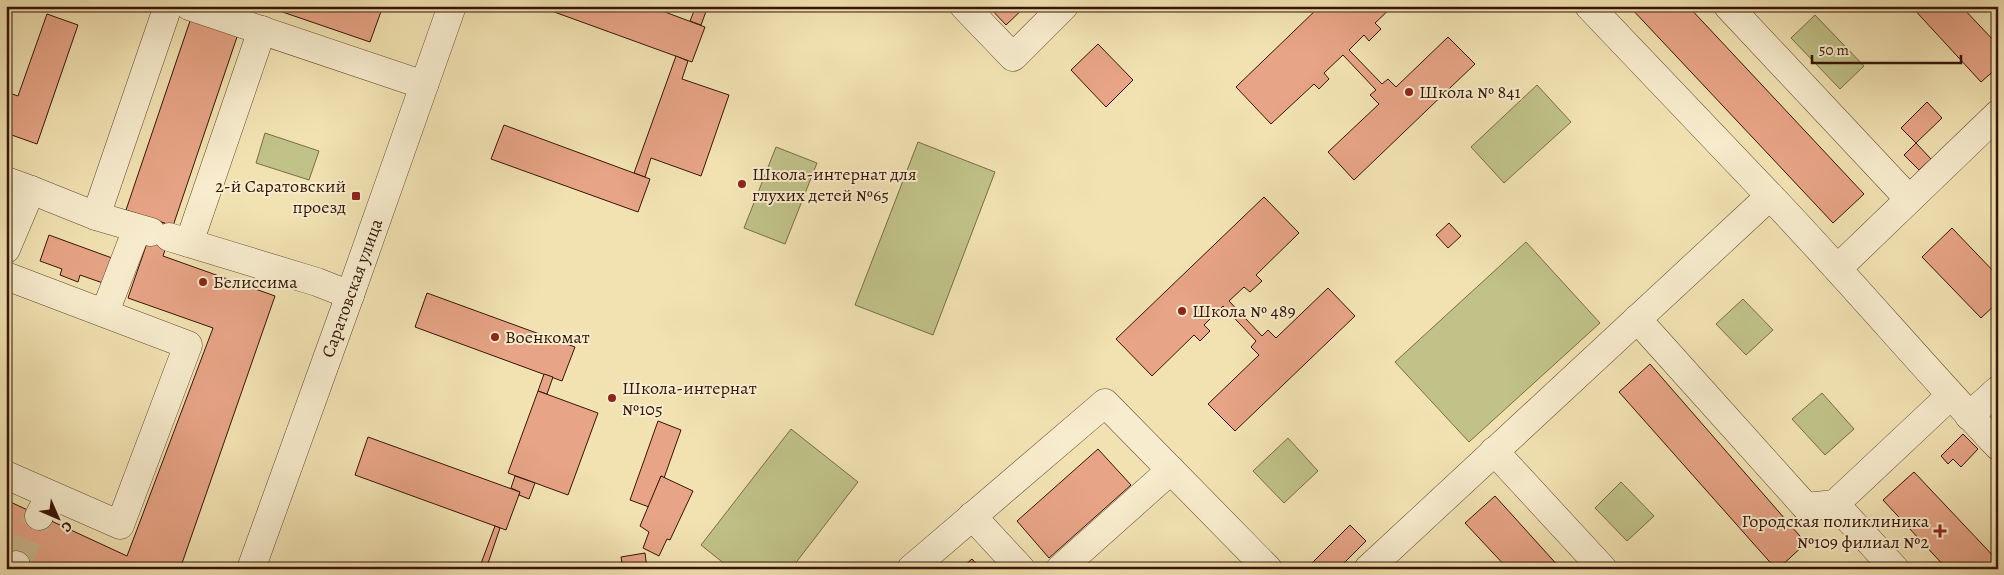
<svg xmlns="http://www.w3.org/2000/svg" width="2004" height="575" font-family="Alegreya,serif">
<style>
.green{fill:#c0c288;stroke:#7a6c48}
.building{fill:#e7a486;stroke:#351507}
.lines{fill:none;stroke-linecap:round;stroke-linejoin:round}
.minor-tunnel{stroke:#ccb990;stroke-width:28;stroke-dasharray:28 14;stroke-linecap:butt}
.minor-casing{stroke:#644832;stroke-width:29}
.minor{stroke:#f7eccd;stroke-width:28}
.poi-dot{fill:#8f2418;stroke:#f7eccd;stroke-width:2}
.labels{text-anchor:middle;stroke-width:4;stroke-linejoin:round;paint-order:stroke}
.poi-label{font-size:18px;fill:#351507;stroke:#f7eccd;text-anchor:start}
.street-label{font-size:18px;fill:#351507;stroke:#f7eccd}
</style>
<rect width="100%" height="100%" fill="#f2e2b2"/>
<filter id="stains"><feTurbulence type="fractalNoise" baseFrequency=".004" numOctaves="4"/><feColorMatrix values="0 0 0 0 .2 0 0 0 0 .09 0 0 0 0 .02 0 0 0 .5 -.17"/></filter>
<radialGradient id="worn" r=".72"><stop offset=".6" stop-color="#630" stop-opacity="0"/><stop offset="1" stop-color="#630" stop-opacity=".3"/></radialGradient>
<g class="green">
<path d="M1815 15 1864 66 1840 89 1791 38Z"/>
<path d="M1537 85 1571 122 1504 183 1471 147Z"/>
<path d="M265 133 319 151 309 180 256 163Z"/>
<path d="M918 142 995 172 933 335 855 305Z"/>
<path d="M776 147 817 163 785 244 744 228Z"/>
<path d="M1526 242 1600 323 1469 442 1395 362Z"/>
<path d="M1743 299 1773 330 1746 355 1716 324Z"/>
<path d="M1822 393 1854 429 1825 455 1792 419Z"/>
<path d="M791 429 858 482 791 569H731L701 545Z"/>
<path d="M1288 438 1318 471 1284 503 1253 471Z"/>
<path d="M1621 482 1654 516 1627 541 1595 508Z"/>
</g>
<g class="building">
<path d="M265 6H383L370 42Z"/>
<path d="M547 6H649L705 27 692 62 546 9Z"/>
<path d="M696 6H708L701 25 690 21Z"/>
<path d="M988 6H1026L1006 25Z"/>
<path d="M1320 6H1393L1375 23 1381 29 1369 41 1364 35 1349 50 1382 84 1388 79 1396 87 1448 37 1475 64 1354 180 1328 152 1379 104 1370 95 1376 90 1343 55 1324 73 1329 79 1319 89 1314 84 1271 124 1236 87Z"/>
<path d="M1629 6H1688L1864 194 1833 223Z"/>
<path d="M1911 6H1961L1998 45V67L1981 82Z"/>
<path d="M47 14 78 25 37 144 6 133V92L18 96Z"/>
<path d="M191 18 238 34 173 226 126 210Z"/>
<path d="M1098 44 1133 80 1106 107 1071 70Z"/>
<path d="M676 56 688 61 682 79 729 95 701 176 651 158 645 177 634 173Z"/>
<path d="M1927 102 1942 118 1916 143 1901 128Z"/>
<path d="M504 125 650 179 638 212 491 159Z"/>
<path d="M1916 143 1931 159 1919 170 1904 155Z"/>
<path d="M1264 197 1299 233 1256 275 1262 281 1250 292 1244 287 1229 301 1262 336 1268 330 1276 338 1328 288 1355 316 1235 431 1208 404 1259 355 1251 347 1256 341 1223 306 1204 325 1210 331 1200 341 1194 335 1152 376 1116 339Z"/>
<path d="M155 220 173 226 163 256 275 296 180 569H24L6 560V500L127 556 213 328 128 298Z"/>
<path d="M1449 223 1461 236 1448 248 1436 235Z"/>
<path d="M1952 228 1998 276V302L1981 318 1922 257Z"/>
<path d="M49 235 112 258 103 283 80 275 78 282 60 275 62 269 40 261Z"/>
<path d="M427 293 575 347 562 381 415 327Z"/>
<path d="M1650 364 1806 543 1778 569H1776L1619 392Z"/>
<path d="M544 374 553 377 547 394 538 391Z"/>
<path d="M538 391 598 413 568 495 508 473Z"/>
<path d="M658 421 681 430 664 478 661 476 649 507 630 500Z"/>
<path d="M1963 434 1978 449 1961 467 1953 459 1948 464 1941 456Z"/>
<path d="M368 437 520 492 506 530 355 475Z"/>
<path d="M1098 449 1131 485 1049 558 1017 521Z"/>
<path d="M1914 472 1998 561V569H1947L1883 500Z"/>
<path d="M515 476 535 483 529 499 519 495 520 492 511 488Z"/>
<path d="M661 476 693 491 670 540 667 539 659 556 643 548 649 532 640 526Z"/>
<path d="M1495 496 1561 569H1508L1465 523Z"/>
<path d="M1350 525 1366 541 1338 569H1318L1312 563Z"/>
<path d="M495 526 500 528 486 569H479Z"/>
<path d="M645 553 647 569H623L621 557Z"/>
<path d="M972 559 981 569H960Z"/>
</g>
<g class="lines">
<path class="minor-tunnel" d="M16 565 39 516"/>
<defs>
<g id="minor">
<path d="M189 6 424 85"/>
<path d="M964 6 1013 57 1064 6"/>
<path d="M1589 6 1770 196"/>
<path d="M1728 6 1909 199"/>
<path d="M6 181 31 190 6 249"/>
<path d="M31 190 96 216"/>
<path d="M151 232 96 216 168 6"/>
<path d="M169 237 317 282 350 295"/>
<path d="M189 243 262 30"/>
<path d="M1838 268 1998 114"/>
<path d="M6 276 188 345 120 525 6 475"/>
<path d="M105 312 137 229"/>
<path d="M1637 319 1806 507 1835 504 1895 569"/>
<path d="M1969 416 1998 390"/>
<path d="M1494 451 1603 569"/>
<path d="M1835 504 1950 396"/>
<path d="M39 516 50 495"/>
<path d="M972 516 1021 569"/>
<path d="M13 569 16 565"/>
<path d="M251 569 350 295 452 6"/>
<path d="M911 569 1105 403 1268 569"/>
<path d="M1060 569 1171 470"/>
<path d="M1368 569 1770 196C1848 278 1921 364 1998 446"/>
</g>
</defs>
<use href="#minor" class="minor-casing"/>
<use href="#minor" class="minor"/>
</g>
<g class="poi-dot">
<circle cx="1409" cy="92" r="5"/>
<circle cx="742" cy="184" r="5"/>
<rect x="351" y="191" width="10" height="10" rx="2.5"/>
<circle cx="203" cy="282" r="5"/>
<circle cx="1182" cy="311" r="5"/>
<circle cx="495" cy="337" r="5"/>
<circle cx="612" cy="398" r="5"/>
<path d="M1937.5 523.5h5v5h5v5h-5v5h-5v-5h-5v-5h5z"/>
</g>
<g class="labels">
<g class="poi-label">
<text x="1419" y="98">Школа № 841</text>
<text x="752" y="180">Школа-интернат для<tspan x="752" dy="21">глухих детей №65</tspan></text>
<text x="346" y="192" text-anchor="end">2-й Саратовский<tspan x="346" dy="21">проезд</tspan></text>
<text x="213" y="288">Белиссима</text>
<text x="1192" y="317">Школа № 489</text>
<text x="505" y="343">Военкомат</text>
<text x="622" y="394">Школа-интернат<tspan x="622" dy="21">№105</tspan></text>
<text x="1929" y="527" text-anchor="end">Городская поликлиника<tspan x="1929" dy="21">№109 филиал №2</tspan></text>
</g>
<g class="street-label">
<text transform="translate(352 288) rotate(-70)" y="6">Саратовская улица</text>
</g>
</g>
<rect width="2004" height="575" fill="none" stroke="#f2e2b2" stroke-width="25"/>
<rect x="8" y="8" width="1989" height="560" fill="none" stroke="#351507" stroke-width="2.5"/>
<rect x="12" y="12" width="1979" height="550" fill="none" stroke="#351507"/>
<g transform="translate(58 518) rotate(135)" stroke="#f7eccd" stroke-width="4" paint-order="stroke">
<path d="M0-4L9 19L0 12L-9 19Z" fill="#351507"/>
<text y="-8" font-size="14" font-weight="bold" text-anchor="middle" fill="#351507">С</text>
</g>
<path d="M1812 55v8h149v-8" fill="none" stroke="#351507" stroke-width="2.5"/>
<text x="1819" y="55" font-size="15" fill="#351507" stroke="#f7eccd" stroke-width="4" paint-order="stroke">50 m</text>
<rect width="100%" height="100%" filter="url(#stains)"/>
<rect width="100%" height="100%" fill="url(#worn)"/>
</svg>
